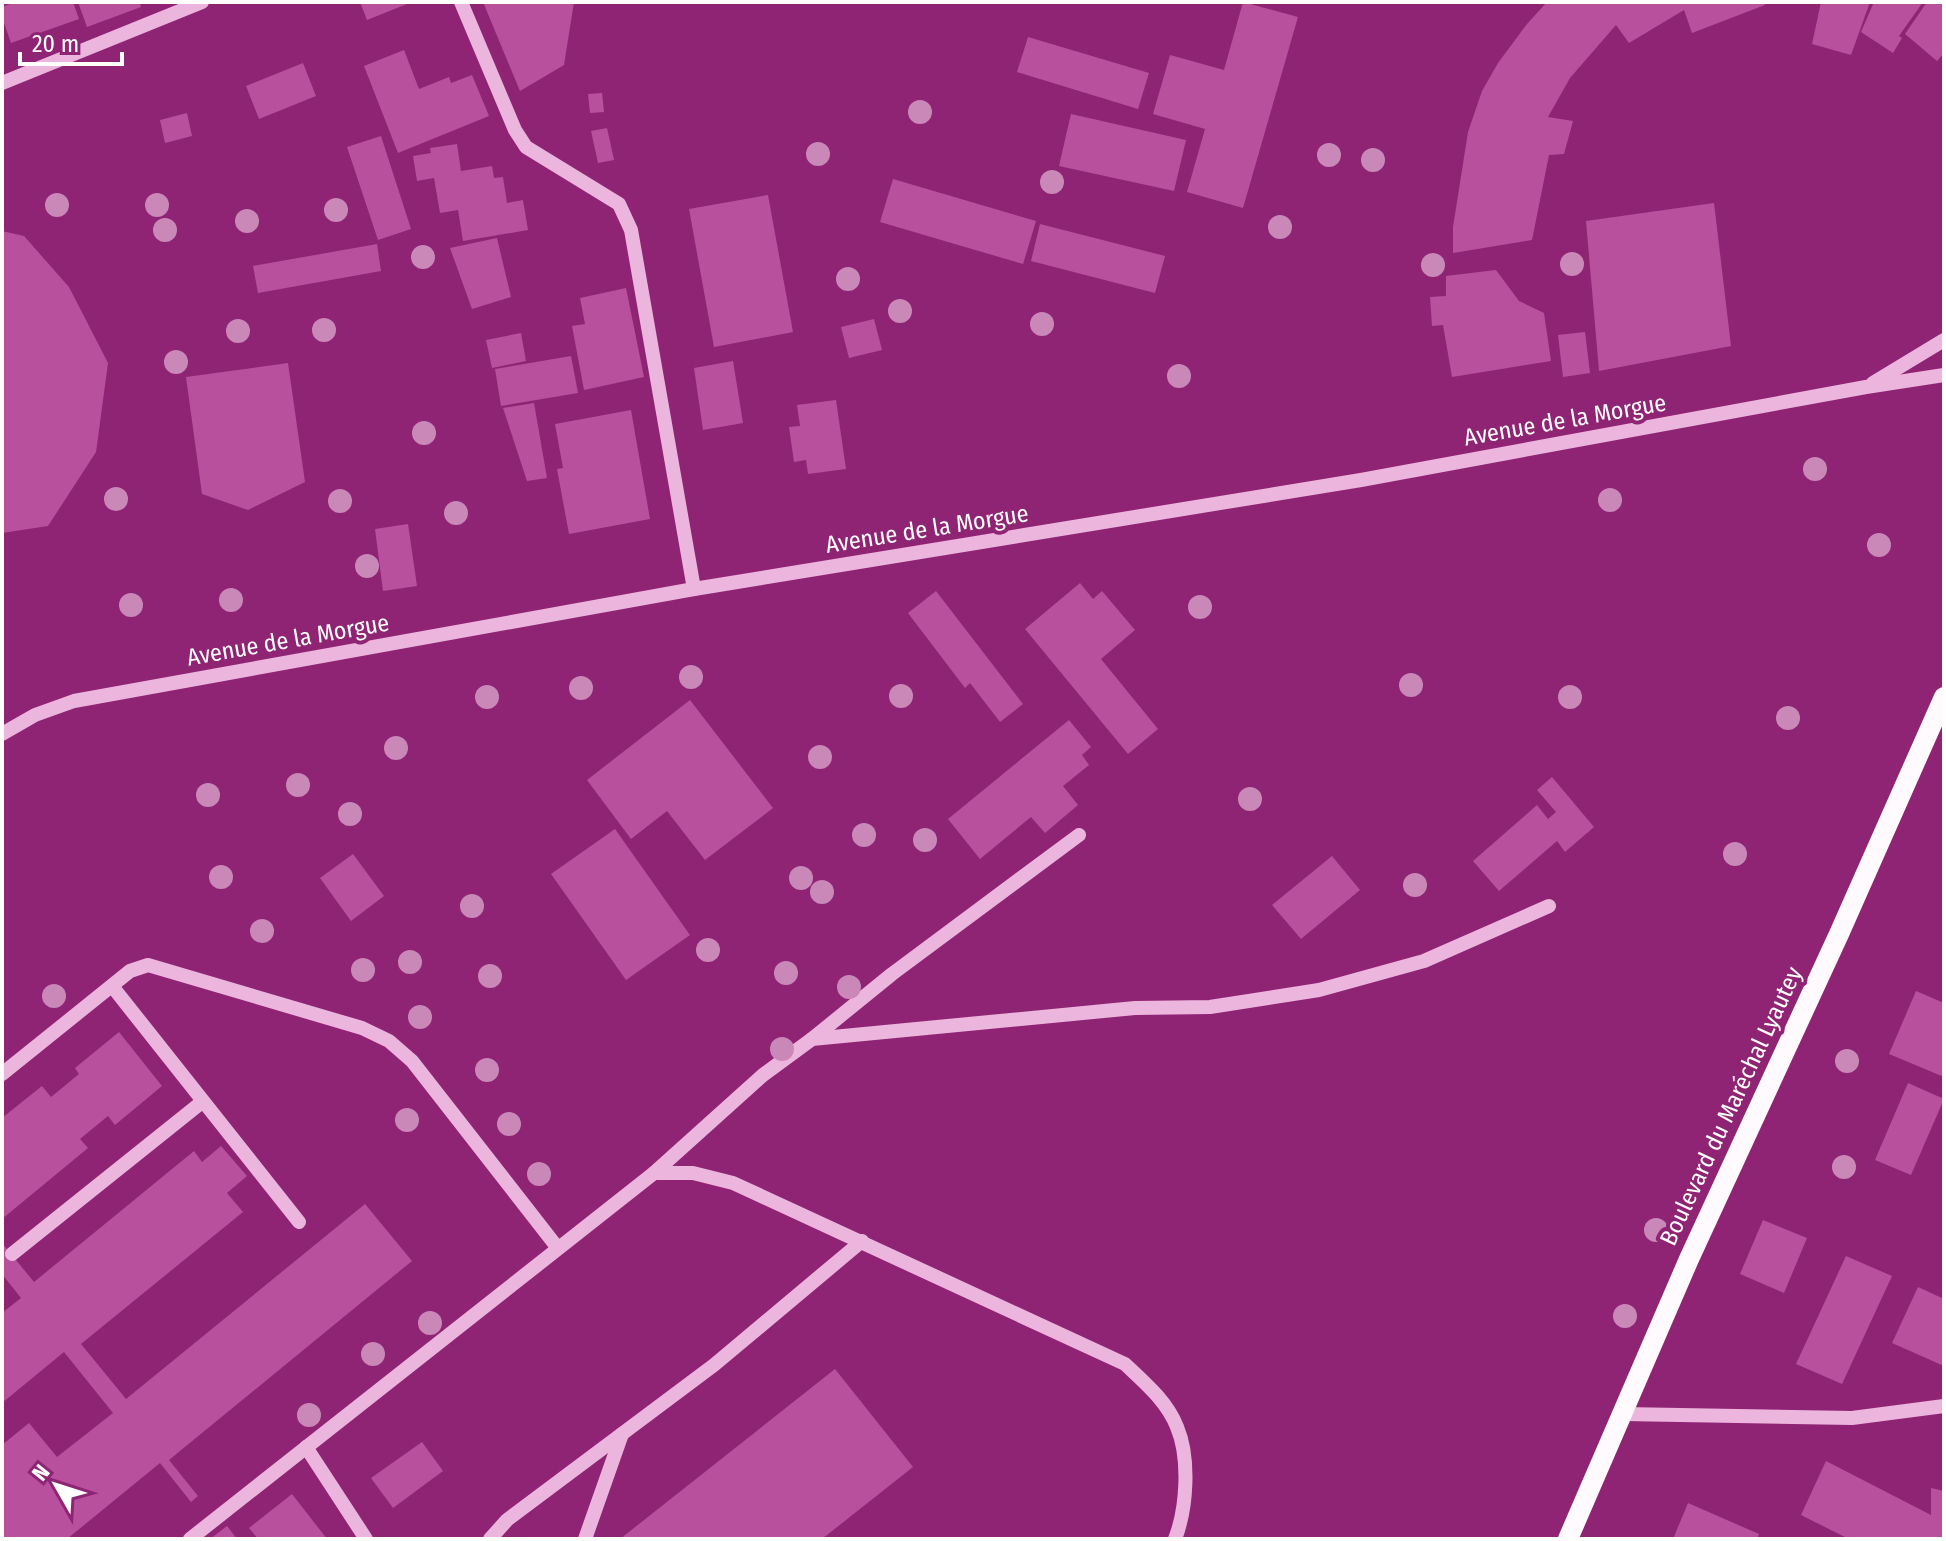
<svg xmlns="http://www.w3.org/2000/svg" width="1946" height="1541" font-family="'Fira Sans Condensed',sans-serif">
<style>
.building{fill:#b8509e}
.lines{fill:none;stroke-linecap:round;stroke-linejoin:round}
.minor{stroke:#ecb5de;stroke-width:14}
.major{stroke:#fffafd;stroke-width:20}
.tree{fill:#ca88b9}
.labels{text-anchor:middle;stroke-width:8;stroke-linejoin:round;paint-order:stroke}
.street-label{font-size:24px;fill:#fff;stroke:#902474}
</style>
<rect width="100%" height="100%" fill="#902474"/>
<g class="building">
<path d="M15 2H73L79 19 11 43 2 17V7Z"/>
<path d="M78 2H139L141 7 87 27Z"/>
<path d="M360 2H412L367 20Z"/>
<path d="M483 2H574L564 65 520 91Z"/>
<path d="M1243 2 1298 17 1243 208 1187 192 1205 129 1153 114 1170 55 1224 70Z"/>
<path d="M1547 2H1764L1765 5 1692 33 1684 10 1629 43 1616 25 1570 78 1548 117 1573 121 1564 154 1549 155 1532 240 1453 253V227L1468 132 1482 91 1498 63 1527 24Z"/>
<path d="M1821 2H1870L1851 55 1812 44Z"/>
<path d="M1874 2H1923L1899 36 1902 38 1893 53 1861 32Z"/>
<path d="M1927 2H1944V53L1937 61 1905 34Z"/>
<path d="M1028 37 1149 73 1138 109 1017 72Z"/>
<path d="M404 50 419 89 449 77 451 83 472 75 489 116 398 153 364 66Z"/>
<path d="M303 63 316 96 259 119 246 86Z"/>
<path d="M602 93 604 112 590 113 588 94Z"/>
<path d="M187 113 192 136 165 143 160 120Z"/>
<path d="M1071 114 1186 140 1174 191 1059 166Z"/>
<path d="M607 128 614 160 598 163 591 131Z"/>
<path d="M381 136 411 229 378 240 347 147Z"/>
<path d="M457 144 461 171 492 166 494 178 503 177 507 203 523 200 528 230 463 241 458 210 440 213 434 178 417 181 413 156 431 153 430 148Z"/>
<path d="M893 179 1036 221 1023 264 880 222Z"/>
<path d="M768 195 793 332 714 347 689 209Z"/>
<path d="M1714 203 1731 346 1599 371 1586 221Z"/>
<path d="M1040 224 1165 256 1155 293 1031 261Z"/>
<path d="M2 231 24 236 69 287 108 363 96 452 48 526 2 533Z"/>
<path d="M497 238 511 297 472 309 450 248Z"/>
<path d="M377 244 381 271 258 293 253 266Z"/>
<path d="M1496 270 1519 301 1544 313 1551 361 1452 377 1443 325 1432 326 1430 297 1446 296V276Z"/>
<path d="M626 288 644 377 584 390 572 326 585 324 580 298Z"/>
<path d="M874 319 882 350 849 358 841 327Z"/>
<path d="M1585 332 1590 373 1563 377 1558 335Z"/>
<path d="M521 333 526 361 492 368 486 340Z"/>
<path d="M571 356 578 393 501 406 495 369Z"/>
<path d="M733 361 743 423 703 430 694 368Z"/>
<path d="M288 363 305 482 248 510 202 494 186 377Z"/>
<path d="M836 400 846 469 808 474 806 460 794 462 789 427 800 426 797 405Z"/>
<path d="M534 403 547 478 527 481 503 408Z"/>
<path d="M631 410 650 519 569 534 557 469 563 468 555 424Z"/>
<path d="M408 524 417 586 383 591 375 529Z"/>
<path d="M1080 583 1093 599 1102 591 1135 630 1101 659 1158 729 1128 754 1025 629Z"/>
<path d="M936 591 1023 704 1000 722 970 683 965 688 908 613Z"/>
<path d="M690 700 773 808 705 860 667 811 631 839 587 780Z"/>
<path d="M1069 720 1091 747 1082 755 1089 765 1063 786 1078 805 1045 833 1031 817 980 859 948 819Z"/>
<path d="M1552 777 1594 827 1565 852 1557 841 1499 891 1473 861 1537 805 1548 819 1556 812 1537 790Z"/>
<path d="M615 829 690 935 626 980 551 874Z"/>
<path d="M353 854 384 896 351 921 320 878Z"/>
<path d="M1332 856 1360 890 1301 939 1272 905Z"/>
<path d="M1916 991 1944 1003V1077L1889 1054Z"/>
<path d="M119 1032 162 1086 115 1125 108 1116 80 1139 88 1148 2 1219V1118L42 1086 51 1097 79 1074 75 1068Z"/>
<path d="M1908 1083 1944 1099 1911 1175 1875 1160Z"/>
<path d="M221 1146 247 1176 227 1193 243 1212 81 1344 126 1399 365 1204 412 1261 169 1460 198 1496 191 1502 160 1463 67 1539H2V1445L29 1423 57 1457 113 1413 64 1352 2 1403V1313L21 1298 2 1274V1243L34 1282 194 1151 202 1162Z"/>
<path d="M1763 1220 1807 1238 1784 1293 1740 1274Z"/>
<path d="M1846 1256 1892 1276 1842 1384 1796 1364Z"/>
<path d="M1918 1287 1944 1299V1366L1892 1343Z"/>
<path d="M835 1369 913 1467 822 1539H620Z"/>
<path d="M422 1442 443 1471 393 1508 371 1478Z"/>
<path d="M1826 1461 1931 1515V1488L1944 1491V1539H1849L1801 1515Z"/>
<path d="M292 1494 327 1539H258L249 1528Z"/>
<path d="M1688 1503 1759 1534 1757 1539H1673Z"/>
<path d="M227 1526 237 1539H210Z"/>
</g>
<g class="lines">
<g class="minor">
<path d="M461 2 515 130 526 147 619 204 631 230 694 589"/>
<path d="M2 83 202 2"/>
<path d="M1873 383 1944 340"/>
<path d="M2 734 35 715 74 701 694 589 1361 480 1866 387 1944 375"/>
<path d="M112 986 299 1222"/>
<path d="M812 1039 892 974 1079 835"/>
<path d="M2 1074 130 971 148 965 362 1028 389 1041 412 1061 557 1247"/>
<path d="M654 1173 763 1075 812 1039 1135 1008 1210 1007 1319 990 1424 961 1549 906"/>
<path d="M12 1254 202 1102"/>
<path d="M1623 1414 1852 1418 1944 1406"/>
<path d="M306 1447 366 1539"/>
<path d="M190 1539 654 1173H693L733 1183 1125 1364C1144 1382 1167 1401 1177 1427 1190 1458 1187 1508 1175 1539"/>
<path d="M490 1539 507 1520 714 1365 862 1241"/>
<path d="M585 1539 622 1434"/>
</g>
<path class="major" d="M1568 1539 1689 1259 1839 934 1944 697"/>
</g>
<g class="tree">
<circle cx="920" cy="112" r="12"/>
<circle cx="818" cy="154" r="12"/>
<circle cx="1329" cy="155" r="12"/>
<circle cx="1373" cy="160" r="12"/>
<circle cx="1052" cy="182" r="12"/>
<circle cx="57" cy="205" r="12"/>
<circle cx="157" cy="205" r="12"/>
<circle cx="336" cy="210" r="12"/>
<circle cx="247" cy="221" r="12"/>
<circle cx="1280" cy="227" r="12"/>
<circle cx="165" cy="230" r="12"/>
<circle cx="423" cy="257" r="12"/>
<circle cx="1572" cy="264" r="12"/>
<circle cx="1433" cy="265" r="12"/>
<circle cx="848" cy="279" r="12"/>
<circle cx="900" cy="311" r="12"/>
<circle cx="1042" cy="324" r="12"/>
<circle cx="324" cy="330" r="12"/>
<circle cx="238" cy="331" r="12"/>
<circle cx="176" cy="362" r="12"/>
<circle cx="1179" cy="376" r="12"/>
<circle cx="424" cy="433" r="12"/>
<circle cx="1815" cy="469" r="12"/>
<circle cx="116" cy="499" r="12"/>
<circle cx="1610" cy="500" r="12"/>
<circle cx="340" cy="501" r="12"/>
<circle cx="456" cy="513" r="12"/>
<circle cx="1879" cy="545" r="12"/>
<circle cx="367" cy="566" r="12"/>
<circle cx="231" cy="600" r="12"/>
<circle cx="131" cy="605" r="12"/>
<circle cx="1200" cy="607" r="12"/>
<circle cx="691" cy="677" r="12"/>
<circle cx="1411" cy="685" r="12"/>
<circle cx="581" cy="688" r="12"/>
<circle cx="901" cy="696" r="12"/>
<circle cx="487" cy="697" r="12"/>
<circle cx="1570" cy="697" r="12"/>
<circle cx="1788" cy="718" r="12"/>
<circle cx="396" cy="748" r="12"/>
<circle cx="820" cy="757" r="12"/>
<circle cx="298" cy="785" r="12"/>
<circle cx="208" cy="795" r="12"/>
<circle cx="1250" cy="799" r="12"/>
<circle cx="350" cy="814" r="12"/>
<circle cx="864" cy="835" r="12"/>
<circle cx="925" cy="840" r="12"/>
<circle cx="1735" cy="854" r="12"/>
<circle cx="221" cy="877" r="12"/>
<circle cx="801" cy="878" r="12"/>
<circle cx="1415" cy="885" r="12"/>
<circle cx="822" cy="892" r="12"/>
<circle cx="472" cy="906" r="12"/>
<circle cx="262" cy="931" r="12"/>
<circle cx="708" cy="950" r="12"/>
<circle cx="410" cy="962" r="12"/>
<circle cx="363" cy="970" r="12"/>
<circle cx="786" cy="973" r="12"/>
<circle cx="490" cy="976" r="12"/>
<circle cx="849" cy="987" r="12"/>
<circle cx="54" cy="996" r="12"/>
<circle cx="420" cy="1017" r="12"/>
<circle cx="782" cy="1049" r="12"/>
<circle cx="1847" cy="1061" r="12"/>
<circle cx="487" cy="1070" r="12"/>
<circle cx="407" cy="1120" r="12"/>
<circle cx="509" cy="1124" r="12"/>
<circle cx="1844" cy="1167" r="12"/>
<circle cx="539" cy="1174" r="12"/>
<circle cx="1656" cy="1230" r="12"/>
<circle cx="1625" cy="1316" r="12"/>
<circle cx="430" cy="1323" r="12"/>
<circle cx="373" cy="1354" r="12"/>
<circle cx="309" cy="1415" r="12"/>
</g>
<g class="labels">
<g class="street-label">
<text transform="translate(1565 420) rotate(-10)" y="8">Avenue de la Morgue</text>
<text transform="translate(927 529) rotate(-9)" y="8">Avenue de la Morgue</text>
<text transform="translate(288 640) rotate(-10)" y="8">Avenue de la Morgue</text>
<text transform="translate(1731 1106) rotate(-65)" y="8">Boulevard du Maréchal Lyautey</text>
</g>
</g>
<rect width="1946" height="1541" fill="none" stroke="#ffffff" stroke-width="8"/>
<g transform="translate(56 1485) rotate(309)" stroke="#902474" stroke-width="6" paint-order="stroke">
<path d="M0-6L14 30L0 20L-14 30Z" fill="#ffffff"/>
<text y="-12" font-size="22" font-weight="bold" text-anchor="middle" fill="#ffffff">N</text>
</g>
<path d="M20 52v12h102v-12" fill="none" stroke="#ffffff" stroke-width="4"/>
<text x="32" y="52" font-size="24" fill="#ffffff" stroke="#902474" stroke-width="6" paint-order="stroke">20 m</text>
</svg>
